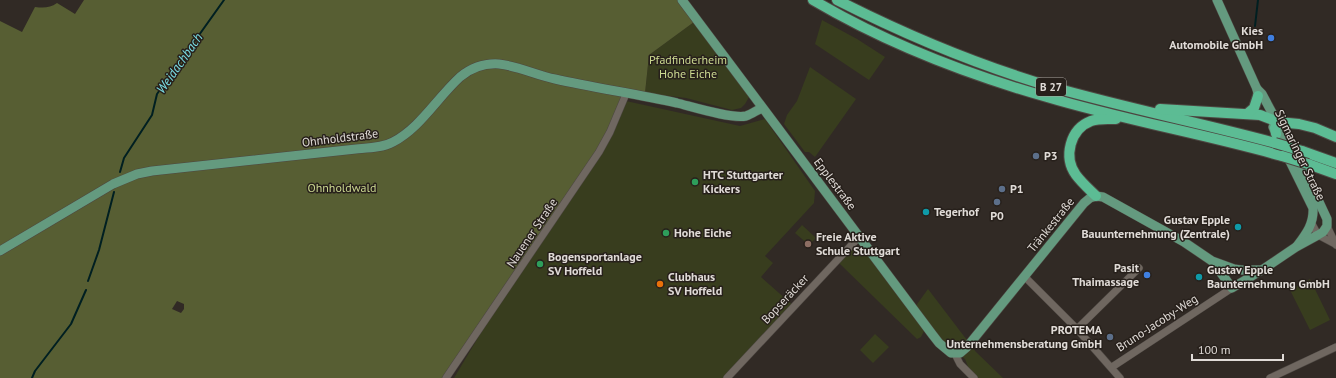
<svg xmlns="http://www.w3.org/2000/svg" width="1336" height="378" font-family="'PT Sans',sans-serif">
<style>
.green{fill:#383d1e}
.forest{fill:#575e33;fill-rule:evenodd}
.lines{fill:none;stroke-linecap:round;stroke-linejoin:round}
.stream{stroke:#001f21;stroke-width:2}
.minor-casing{stroke:#4d4742;stroke-width:8}
.major-casing{stroke:#4d4742;stroke-width:10}
.highway-casing{stroke:#4d4742;stroke-width:12}
.minor{stroke:#6f6760;stroke-width:7}
.major{stroke:#649a7f;stroke-width:9}
.highway{stroke:#5cbc94;stroke-width:10}
.highway-bridge-casing{stroke:#4d4742;stroke-width:12;stroke-linecap:butt}
.highway-bridge{stroke:#5cbc94;stroke-width:10}
.shop-dot{fill:#3f7fe0;stroke:#27201b;stroke-width:1.5}
.service-dot{fill:#5c6f8a;stroke:#27201b;stroke-width:1.5}
.leisure-dot{fill:#2e9e5b;stroke:#27201b;stroke-width:1.5}
.culture-dot{fill:#0f9aa8;stroke:#27201b;stroke-width:1.5}
.education-dot{fill:#8d6e63;stroke:#27201b;stroke-width:1.5}
.food-dot{fill:#e8710a;stroke:#27201b;stroke-width:1.5}
.labels{text-anchor:middle;stroke-width:3;stroke-linejoin:round;paint-order:stroke}
.shield{fill:#27201b;stroke:#a8a39f;stroke-width:1}
.shield-label{font-size:11px;font-weight:bold;fill:#e0dbd7}
.poi-label{font-size:12px;font-weight:bold;fill:#e0dbd7;stroke:#27201b;text-anchor:start}
.park-label{font-size:12px;fill:#cbd890;stroke:#27201b}
.street-label{font-size:12px;fill:#e0dbd7;stroke:#27201b}
.water-label{font-size:13px;font-style:italic;fill:#7be0e7;stroke:#27201b}
</style>
<rect width="100%" height="100%" fill="#312a25"/>
<g class="green">
<path d="M822 20 857 39 885 57 869 80 815 44Z"/>
<path d="M694 22 749 97 745 104 741 108 732 110 686 98 645 93 649 55Z"/>
<path d="M810 67 856 99 815 157 809 152H805L784 124 787 115 797 101Z"/>
<path d="M626 101 740 126 765 119 815 191 814 203 765 256 773 263 761 277 796 308 729 378H454L482 331Z"/>
<path d="M802 225 816 238 809 245 795 233Z"/>
<path d="M855 247 866 252 923 326 924 331 921 337 917 339 838 262 852 248Z"/>
<path d="M1310 279 1330 320 1310 330 1290 290Z"/>
<path d="M928 289 976 352 1003 378H977L969 369 965 359 944 342 915 307Z"/>
<path d="M875 334 889 347 873 363 860 350Z"/>
</g>
<path class="forest" d="M84 0H677L694 22 649 55 645 93 625 90 606 137 594 157 442 378H0V21L22 32 35 7C44 8 50 8 57 3L75 14ZM177 301 184 304V309L181 313 172 309Z"/>
<g class="lines">
<g class="stream">
<path d="M1255 26 1258 0"/>
<path d="M120 172 124 158 152 115 157 94 224 0"/>
<path d="M88 281 99 250 114 192"/>
<path d="M32 378 35 371 71 324 86 290"/>
</g>
<defs>
<g id="minor">
<path d="M1312 224 1318 235 1335 244"/>
<path d="M1327 226 1336 245"/>
<path d="M1025 277 1077 329 1120 378"/>
<path d="M1077 329 1139 268"/>
<path d="M955 354 960 364 974 378"/>
<path d="M1112 367 1232 288"/>
<path d="M446 378 599 152 610 132 626 94"/>
<path d="M727 378 859 237"/>
<path d="M1270 378 1336 347"/>
</g>
<g id="major">
<path d="M682 0 932 334 939 343 951 353H960L967 347 1084 203 1090 198 1096 196 1103 197 1184 242 1212 261 1234 269 1241 270H1262"/>
<path d="M1217 0 1257 89 1258 94"/>
<path d="M1273 127 1313 208C1314 224 1306 234 1297 246"/>
<path d="M0 251 113 184 137 174 152 171 356 149C368 148 382 148 393 142 420 128 437 98 460 77 471 68 484 63 499 64 518 66 536 75 555 79 595 88 637 94 677 103 693 107 731 119 746 116 752 114 757 110 762 108"/>
<path d="M1213 262 1232 288 1262 270 1296 247 1318 235 1323 232 1327 226V219L1313 189 1262 94 1257 89"/>
</g>
<g id="highway">
<path d="M813 0C886 43 966 74 1047 97 1124 120 1204 134 1282 156"/>
<path d="M837 0C906 35 977 65 1052 87 1126 108 1201 123 1275 143"/>
<path d="M1160 109 1260 115 1278 122 1299 124 1315 128 1336 137"/>
<path d="M1247 114 1254 108 1258 96"/>
<path d="M1276 134 1275 128 1278 122"/>
<path d="M1302 151 1336 163"/>
<path d="M1308 164 1336 174"/>
<path d="M1096 196C1089 189 1082 183 1076 175 1063 157 1070 129 1091 121 1099 118 1108 119 1116 119"/>
</g>
</defs>
<use href="#minor" class="minor-casing"/>
<use href="#major" class="major-casing"/>
<use href="#highway" class="highway-casing"/>
<use href="#minor" class="minor"/>
<use href="#major" class="major"/>
<use href="#highway" class="highway"/>
<defs>
<g id="highway-bridge">
<path d="M1275 143 1302 151"/>
<path d="M1282 156 1308 164"/>
</g>
</defs>
<use href="#highway-bridge" class="highway-bridge-casing"/>
<use href="#highway-bridge" class="highway-bridge"/>
</g>
<g class="shop-dot">
<circle cx="1271" cy="38" r="4"/>
<circle cx="1147" cy="275" r="4"/>
</g>
<g class="service-dot">
<circle cx="1036" cy="156" r="4"/>
<circle cx="1002" cy="189" r="4"/>
<circle cx="997" cy="202" r="4"/>
<circle cx="1110" cy="337" r="4"/>
</g>
<g class="leisure-dot">
<circle cx="695" cy="182" r="4"/>
<circle cx="666" cy="233" r="4"/>
<circle cx="540" cy="264" r="4"/>
</g>
<g class="culture-dot">
<circle cx="926" cy="212" r="4"/>
<circle cx="1238" cy="227" r="4"/>
<circle cx="1199" cy="277" r="4"/>
</g>
<circle class="education-dot" cx="808" cy="244" r="4"/>
<circle class="food-dot" cx="660" cy="284" r="4"/>
<g class="labels">
<rect class="shield" x="1036" y="78" width="30" height="18" rx="3"/>
<g class="shield-label">
<text x="1051" y="91">B 27</text>
</g>
<g class="poi-label">
<text x="1263" y="35" text-anchor="end">Kies<tspan x="1263" dy="14">Automobile GmbH</tspan></text>
<text x="1044" y="160">P3</text>
<text x="703" y="179">HTC Stuttgarter<tspan x="703" dy="14">Kickers</tspan></text>
<text x="1010" y="193">P1</text>
<text x="934" y="216">Tegerhof</text>
<text x="997" y="220" text-anchor="middle">P0</text>
<text x="1230" y="224" text-anchor="end">Gustav Epple<tspan x="1230" dy="14">Bauunternehmung (Zentrale)</tspan></text>
<text x="674" y="237">Hohe Eiche</text>
<text x="816" y="241">Freie Aktive<tspan x="816" dy="14">Schule Stuttgart</tspan></text>
<text x="548" y="261">Bogensportanlage<tspan x="548" dy="14">SV Hoffeld</tspan></text>
<text x="1139" y="272" text-anchor="end">Pasit<tspan x="1139" dy="14">Thaimassage</tspan></text>
<text x="1207" y="274">Gustav Epple<tspan x="1207" dy="14">Baunternehmung GmbH</tspan></text>
<text x="668" y="281">Clubhaus<tspan x="668" dy="14">SV Hoffeld</tspan></text>
<text x="1102" y="334" text-anchor="end">PROTEMA<tspan x="1102" dy="14">Unternehmensberatung GmbH</tspan></text>
</g>
<g class="park-label">
<text x="688" y="64">Pfadfinderheim<tspan x="688" dy="14">Hohe Eiche</tspan></text>
<text x="342" y="192">Ohnholdwald</text>
</g>
<g class="street-label">
<text transform="translate(340 138) rotate(-7)" y="4">Ohnholdstraße</text>
<text transform="translate(1300 155) rotate(64)" y="4">Sigmaringer Straße</text>
<text transform="translate(835 184) rotate(53)" y="4">Epplestraße</text>
<text transform="translate(1051 225) rotate(-51)" y="4">Tränkestraße</text>
<text transform="translate(532 233) rotate(-56)" y="4">Nauener Straße</text>
<text transform="translate(785 299) rotate(-47)" y="4">Bopseräcker</text>
<text transform="translate(1157 323) rotate(-33)" y="4">Bruno-Jacoby-Weg</text>
</g>
<g class="water-label">
<text transform="translate(179 63) rotate(-55)" y="5">Weidachbach</text>
</g>
</g>
<path d="M1192 354v6h91v-6" fill="none" stroke="#e0dbd7" stroke-width="2"/>
<text x="1198" y="354" font-size="12" fill="#e0dbd7" stroke="#27201b" stroke-width="3" paint-order="stroke">100 m</text>
</svg>
